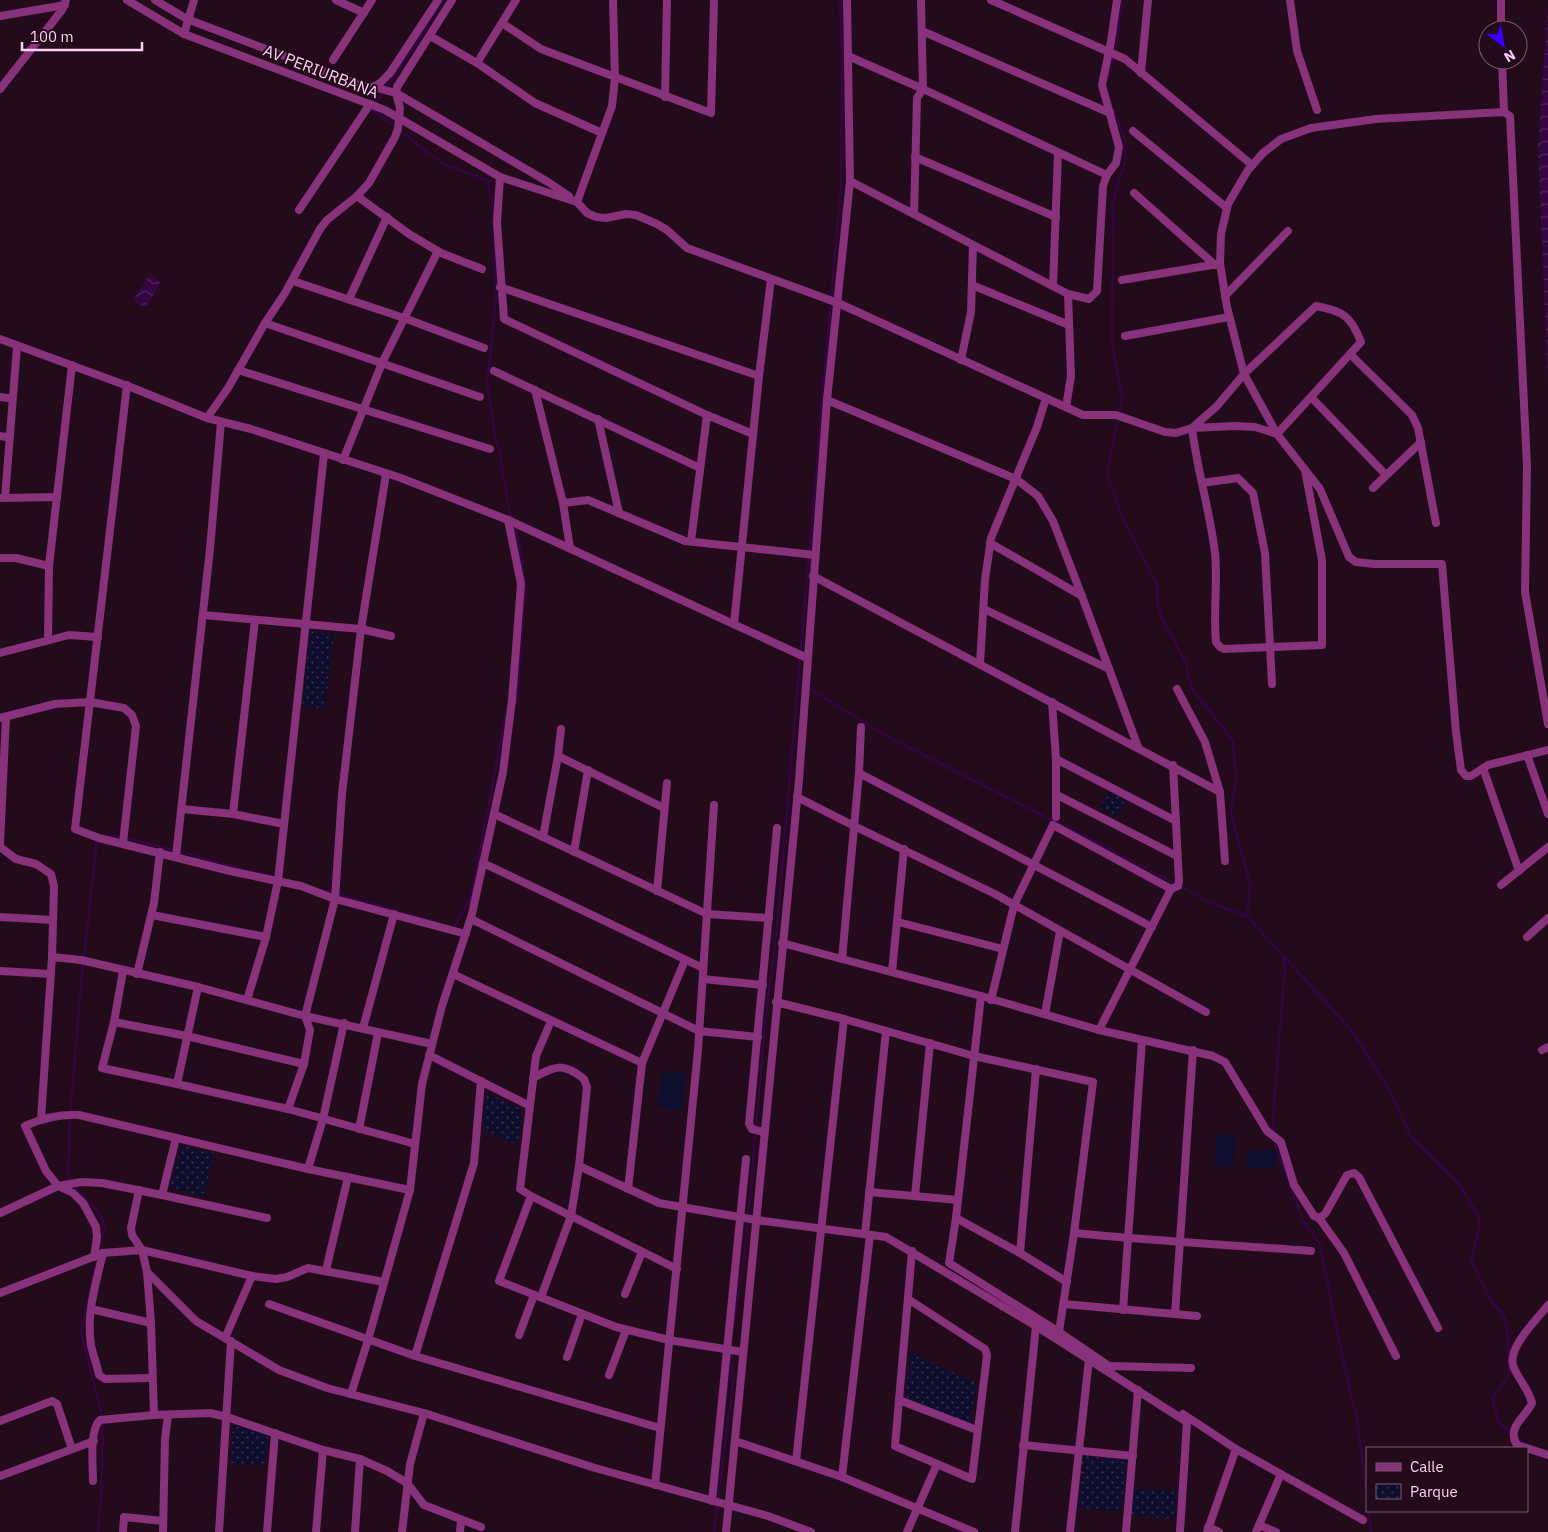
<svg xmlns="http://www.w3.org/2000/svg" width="1548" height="1532" font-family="'IBM Plex Sans',sans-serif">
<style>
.park{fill:url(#park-dots)}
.pitch{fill:#100e2e}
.water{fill:url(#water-waves)}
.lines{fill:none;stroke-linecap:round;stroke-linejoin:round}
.stream{stroke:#340443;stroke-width:2.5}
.minor{stroke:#87327a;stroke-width:8}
.labels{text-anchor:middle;stroke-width:4;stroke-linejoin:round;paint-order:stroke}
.street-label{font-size:16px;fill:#ffcef4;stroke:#230b1c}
</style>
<defs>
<pattern id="park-dots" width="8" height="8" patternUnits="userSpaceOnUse" patternTransform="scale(1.25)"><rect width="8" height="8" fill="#100e2e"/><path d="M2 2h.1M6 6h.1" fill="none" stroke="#34304d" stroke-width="1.8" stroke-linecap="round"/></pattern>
<pattern id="water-waves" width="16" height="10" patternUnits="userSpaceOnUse" patternTransform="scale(1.25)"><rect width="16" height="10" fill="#340443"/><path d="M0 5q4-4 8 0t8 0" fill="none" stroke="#52275f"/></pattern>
</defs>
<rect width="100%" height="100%" fill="#230b1c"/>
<g class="park">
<path d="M310 631 334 635 325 709 302 706Z"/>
<path d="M1108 791 1126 801 1117 817 1100 809Z"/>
<path d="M486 1093 522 1109 518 1144 484 1131Z"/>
<path d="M181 1145 214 1153 203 1197 170 1188Z"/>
<path d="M909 1353 976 1382 970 1425 906 1397Z"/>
<path d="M233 1424 268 1435 265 1465 231 1463Z"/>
<path d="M1083 1456 1127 1460 1121 1512 1078 1508Z"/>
<path d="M1134 1488 1177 1491 1175 1519 1132 1516Z"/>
</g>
<g class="pitch">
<path d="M663 1070 686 1074 681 1111 657 1107Z"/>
<path d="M1217 1134 1236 1136 1233 1168 1214 1166Z"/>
<rect x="1246" y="1150" width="30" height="18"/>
</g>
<g class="water">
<path d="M1548 3V384L1538 148Z"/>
<path d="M150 274 161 283 145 308 133 300Z"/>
</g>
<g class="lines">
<g class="stream">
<path d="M1107 81 1116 47 1122 0"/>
<path d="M1110 103C1120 126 1131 142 1123 168 1120 180 1115 191 1113 203L1112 345 1122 397 1107 474 1124 521 1157 584 1158 606 1161 616 1187 665 1188 675 1193 690 1233 741 1236 779 1231 810 1233 822 1250 884 1247 916"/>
<path d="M396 127 371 109 416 44 443 0"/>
<path d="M400 131 431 155 445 165 487 180 493 207 496 284 495 308 487 384 495 435 500 455 509 510 513 519"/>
<path d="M797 681 888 737 1119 854 1211 903 1247 916 1352 1031 1390 1091 1411 1137 1459 1184 1479 1217V1228L1471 1260 1493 1304 1501 1311 1505 1319 1508 1336 1509 1375 1492 1398 1499 1423 1512 1433"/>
<path d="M513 704 517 703 525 589 522 558 514 524"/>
<path d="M102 835 124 837 274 877"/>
<path d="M318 889 440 923"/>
<path d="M453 927H454L471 898 507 707"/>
<path d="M84 958 97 839"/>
<path d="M1274 1133 1273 1117 1285 967 1283 957"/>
<path d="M1275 1139V1145L1302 1218 1320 1245 1347 1379 1357 1419 1367 1495"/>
<path d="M71 1182 68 1174 70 1115 83 963"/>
<path d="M74 1186 99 1213 105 1225 99 1253"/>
<path d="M97 1258 81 1332 103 1419 101 1497 98 1532"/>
<path d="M732 1332 745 1252 765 1025 777 926 841 184 842 63 840 0"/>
<path d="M1516 1437 1523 1443 1530 1445"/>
<path d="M1369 1511 1371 1532"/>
<path d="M714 1532 733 1382 731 1342"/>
</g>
<g class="minor">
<path d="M127 0 184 34 385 110 500 177 577 202 587 213 596 217 606 218 626 214 636 215 657 224 667 230 687 248 838 303 1083 415H1116L1165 432 1176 433 1192 428 1217 406 1244 374 1316 306C1343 311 1351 316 1361 342L1277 434 1255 427 1235 426 1192 428C1197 470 1210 511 1215 553 1218 582 1213 612 1216 642L1220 647 1224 649 1322 645V560L1305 470"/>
<path d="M155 0 187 19 363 86 373 87 396 93 548 182 569 196"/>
<path d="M336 0 364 13"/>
<path d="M991 0 1125 59 1252 165"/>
<path d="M1290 0 1297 51 1317 110"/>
<path d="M1501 0V30"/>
<path d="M0 16 65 5"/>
<path d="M502 23 541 49 711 113 714 0"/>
<path d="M922 31 1110 113"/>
<path d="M184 34 194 0"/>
<path d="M430 36 477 63 535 103 602 133"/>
<path d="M848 56 923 89 1107 175"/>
<path d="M333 60 372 0"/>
<path d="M1502 60 1504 112 1510 116 1527 466 1525 592 1548 724"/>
<path d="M477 63 516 0"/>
<path d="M1141 73 1148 0"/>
<path d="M373 87 380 83 390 73 438 0"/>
<path d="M0 89 62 10 66 0"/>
<path d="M665 97 667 0"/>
<path d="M1504 112 1376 119 1311 128 1281 139 1263 153 1248 170 1228 204 1221 234 1220 264 1227 307 1244 374 1277 434 1320 489 1349 557 1356 562 1374 564H1442L1456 732 1461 770 1466 776H1471L1488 765 1548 750"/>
<path d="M1133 131 1227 208"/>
<path d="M915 157 1056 217"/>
<path d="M500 177 497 222 504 319 707 415 753 434"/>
<path d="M850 181 1068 294 1089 299 1097 291 1103 186 1107 175 1116 163 1119 147 1102 85 1111 41 1117 0"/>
<path d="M1134 193 1215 265"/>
<path d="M357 196 409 234 441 253 482 269"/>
<path d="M577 202 612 106 615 78 613 0"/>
<path d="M299 210 370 104"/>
<path d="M914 214 917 98 923 89 921 0"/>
<path d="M1122 280 1218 264"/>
<path d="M293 281 404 318 484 348"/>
<path d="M972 285 1069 325"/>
<path d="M1053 286 1058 153"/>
<path d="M500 287 759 376"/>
<path d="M1225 296 1288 231"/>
<path d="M349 299 387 217"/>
<path d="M265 323 480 397"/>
<path d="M1125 336 1229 317"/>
<path d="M0 339 133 388 207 418 251 429 401 478 508 520 807 658"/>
<path d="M1350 354 1412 415 1418 428 1436 523"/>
<path d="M961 360 971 312 973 245"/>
<path d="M238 370 490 449"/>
<path d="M494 371 700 468"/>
<path d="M127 385 75 829 99 838 230 871 301 886 335 899 466 934"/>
<path d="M535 390 563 503 570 548"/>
<path d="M0 397 8 398"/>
<path d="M1311 397 1386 475"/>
<path d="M827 400 1016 479 1038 496 1053 521 1080 591 1138 747"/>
<path d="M1066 407 1071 376 1068 294"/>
<path d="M207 418 228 388 265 323 285 293 320 229 327 220 357 196 369 183 395 137 398 129 400 108 396 93 397 87 452 0"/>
<path d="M598 419 619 513"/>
<path d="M0 436 6 437"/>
<path d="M343 460 382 363 438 251"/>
<path d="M1202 483 1238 478 1253 493 1265 553 1272 684"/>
<path d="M1373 488 1421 442"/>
<path d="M2 498 57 497"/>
<path d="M5 498 17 346"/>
<path d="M563 503 588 500 685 541 815 555"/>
<path d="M691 541 707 415"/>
<path d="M990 543 1082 596"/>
<path d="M0 558H16L49 566"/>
<path d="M813 576 1220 792"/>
<path d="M984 609 1109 669"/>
<path d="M203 615 361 629 391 636"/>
<path d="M734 624 759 376 771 279"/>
<path d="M48 640 49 566 72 365"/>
<path d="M0 653 69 635 98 637"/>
<path d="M980 664 985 580 991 538 1037 427 1046 398"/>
<path d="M1177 689 1205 742 1220 792 1225 861"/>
<path d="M1052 702 1056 759V817"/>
<path d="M0 718 55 704 90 702 124 708 132 715 136 726 123 843"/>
<path d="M1527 755 1548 814"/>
<path d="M558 756 664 808"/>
<path d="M1056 759 1176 821"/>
<path d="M1483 768 1519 871"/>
<path d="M859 773 1152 927"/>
<path d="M1057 795 1177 856"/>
<path d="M797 797 854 826 995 894 1206 1012"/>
<path d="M182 809 233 814 284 824"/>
<path d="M233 814 255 620"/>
<path d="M494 814 707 914 769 918"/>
<path d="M543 837 558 756 561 729"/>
<path d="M0 843 6 717"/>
<path d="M0 847 16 859 36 864 51 874 54 886 52 957 41 1119"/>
<path d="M574 852 588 770"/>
<path d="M176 856 210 549 221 422"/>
<path d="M483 863 703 968"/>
<path d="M1501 885 1548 847"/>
<path d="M657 891 667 783"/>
<path d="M152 915 266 937"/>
<path d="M0 917 53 920"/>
<path d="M471 919 699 1031 758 1037"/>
<path d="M898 922 1003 949"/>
<path d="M1527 937 1548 918"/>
<path d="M782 943 981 996 1099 1030 1213 1056 1225 1062 1267 1131 1281 1142 1294 1185 1314 1216 1319 1218 1325 1214 1347 1175 1354 1173 1359 1177 1438 1328"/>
<path d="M52 957 81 960 198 987 305 1016 432 1044"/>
<path d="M842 959 859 773 861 727"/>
<path d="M0 971 51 974"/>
<path d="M123 971 114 1022 102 1068 177 1084 288 1109 415 1144"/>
<path d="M892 972 904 849"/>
<path d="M137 974 154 903 160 852"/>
<path d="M453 974 642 1063"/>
<path d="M703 979 763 985"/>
<path d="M981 996 956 1218 949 1263 1059 1332 1112 1368"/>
<path d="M247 1000 266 937 278 881 324 454"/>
<path d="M991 1000 1014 905 1053 825 1171 889"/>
<path d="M776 1002 844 1019 974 1056 1093 1082 1074 1233 1059 1332"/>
<path d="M1045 1014 1060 931"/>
<path d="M551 1021 536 1056 520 1189 531 1196 677 1269"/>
<path d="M114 1022 187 1036 304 1064"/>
<path d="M363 1028 394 914"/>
<path d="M1099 1030 1171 889 1178 886 1179 882 1173 765"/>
<path d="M1542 1050 1548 1047"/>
<path d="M429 1055 530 1106"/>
<path d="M533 1078C555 1066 563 1062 584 1079L587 1087 579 1166 571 1216 541 1297"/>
<path d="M177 1084 198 987"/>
<path d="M288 1109 304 1064 310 1030 305 1016 335 899 342 794 361 629 386 474"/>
<path d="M359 1129 378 1033"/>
<path d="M764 1132 752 1129 749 1124 777 828"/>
<path d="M579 1166 659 1203 756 1220 886 1237 1036 1326 1187 1422 1180 1532"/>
<path d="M308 1169 323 1119 344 1023"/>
<path d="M628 1189 642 1063 685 960"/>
<path d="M139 1190 131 1228 132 1235 142 1250 147 1272 151 1323 154 1415"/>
<path d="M869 1192 958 1200"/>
<path d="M162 1195 176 1138"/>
<path d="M531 1196 499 1281 616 1327 669 1340 743 1352"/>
<path d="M915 1196 930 1043"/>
<path d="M0 1213 58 1186 82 1182 102 1183 162 1195 267 1218"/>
<path d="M956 1218 1020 1253 1067 1282"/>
<path d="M1319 1218 1344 1253 1396 1356"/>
<path d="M1074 1233C1153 1241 1232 1245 1311 1251"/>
<path d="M865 1234 886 1031"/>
<path d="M103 1253C96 1283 86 1314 91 1345 93 1355 97 1365 99 1375L105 1379 152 1378"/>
<path d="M1020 1253 1036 1069"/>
<path d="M94 1257 97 1237 96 1227 83 1203 73 1193 58 1186 46 1171 25 1126C43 1118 60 1114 79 1115L308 1169 410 1190"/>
<path d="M326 1270 348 1177"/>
<path d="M147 1272 196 1321 279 1370 327 1388 424 1413 595 1468 768 1516 811 1532"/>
<path d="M0 1293 103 1253 142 1250 252 1276 276 1279 287 1277 308 1268 384 1282"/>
<path d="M625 1294 642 1252"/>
<path d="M908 1299 985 1349 987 1355 972 1479 895 1446 912 1251"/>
<path d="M269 1304 415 1356 660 1428"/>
<path d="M1064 1304 1197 1316"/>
<path d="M1548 1305C1537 1320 1505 1349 1514 1368 1519 1380 1529 1390 1532 1403 1525 1418 1506 1427 1517 1445L1548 1455"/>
<path d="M91 1309 151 1323"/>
<path d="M1123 1310 1142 1040"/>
<path d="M1175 1314 1193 1050"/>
<path d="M519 1335 534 1295"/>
<path d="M225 1338 252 1276"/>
<path d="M415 1356 474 1163 481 1081"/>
<path d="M567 1357 582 1314"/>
<path d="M1109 1366 1191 1368"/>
<path d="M609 1375 626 1330"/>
<path d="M351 1394 368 1340 410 1190 422 1084 442 1006 472 914 503 772 512 700 521 584 508 520"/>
<path d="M899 1400 977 1430"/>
<path d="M1183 1414 1236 1449 1363 1520"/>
<path d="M0 1421 52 1401 57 1404 72 1449"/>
<path d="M735 1441 842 1477 974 1532"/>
<path d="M1023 1445 1133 1456"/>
<path d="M796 1461 844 1019"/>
<path d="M0 1476 94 1441"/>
<path d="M842 1477 870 1235"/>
<path d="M93 1481C93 1466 89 1430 100 1420L154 1415 210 1413 227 1417 323 1450 360 1459 387 1471 407 1483 424 1505 481 1527"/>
<path d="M655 1485 698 1050 714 805"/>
<path d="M712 1501 746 1159"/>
<path d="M1259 1525 1276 1532"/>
<path d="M1208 1527 1219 1532"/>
<path d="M123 1532 124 1517 163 1521"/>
<path d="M163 1532 165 1439 168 1415"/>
<path d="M219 1532 231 1341"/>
<path d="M267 1532 275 1433"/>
<path d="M316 1532 323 1450"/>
<path d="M355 1532 360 1459"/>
<path d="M402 1532 410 1464 424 1413"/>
<path d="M460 1532 461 1521"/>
<path d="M726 1532 799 780 827 400 850 181 847 0"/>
<path d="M907 1532 937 1464"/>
<path d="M1015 1532 1036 1326"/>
<path d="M1070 1532 1089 1359"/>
<path d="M1126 1532 1138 1390"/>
<path d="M1207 1532 1236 1449"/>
<path d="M1256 1532 1281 1474"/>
</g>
</g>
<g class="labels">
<g class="street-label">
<text transform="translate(321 71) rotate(21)" y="6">AV PERIURBANA</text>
</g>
</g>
<rect x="1366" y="1447" width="162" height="65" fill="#230b1c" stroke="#7b5972"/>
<rect x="1376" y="1463" width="25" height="8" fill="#87327a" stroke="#7b5972"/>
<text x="1410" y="1472" font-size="15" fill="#ffcef4">Calle</text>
<rect x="1376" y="1484" width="25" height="15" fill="url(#park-dots)" stroke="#7b5972"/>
<text x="1410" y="1497" font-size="15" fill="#ffcef4">Parque</text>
<g transform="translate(1503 45) rotate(149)"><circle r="24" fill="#230b1c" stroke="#7b5972"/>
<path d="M0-4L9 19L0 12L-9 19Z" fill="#3600f9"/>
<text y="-8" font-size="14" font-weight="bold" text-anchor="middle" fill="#ffcef4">N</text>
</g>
<path d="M22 42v8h120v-8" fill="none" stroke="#ffcef4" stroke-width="2.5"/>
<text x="30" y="42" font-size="15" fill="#ffcef4" stroke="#230b1c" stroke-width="4" paint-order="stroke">100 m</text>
</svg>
